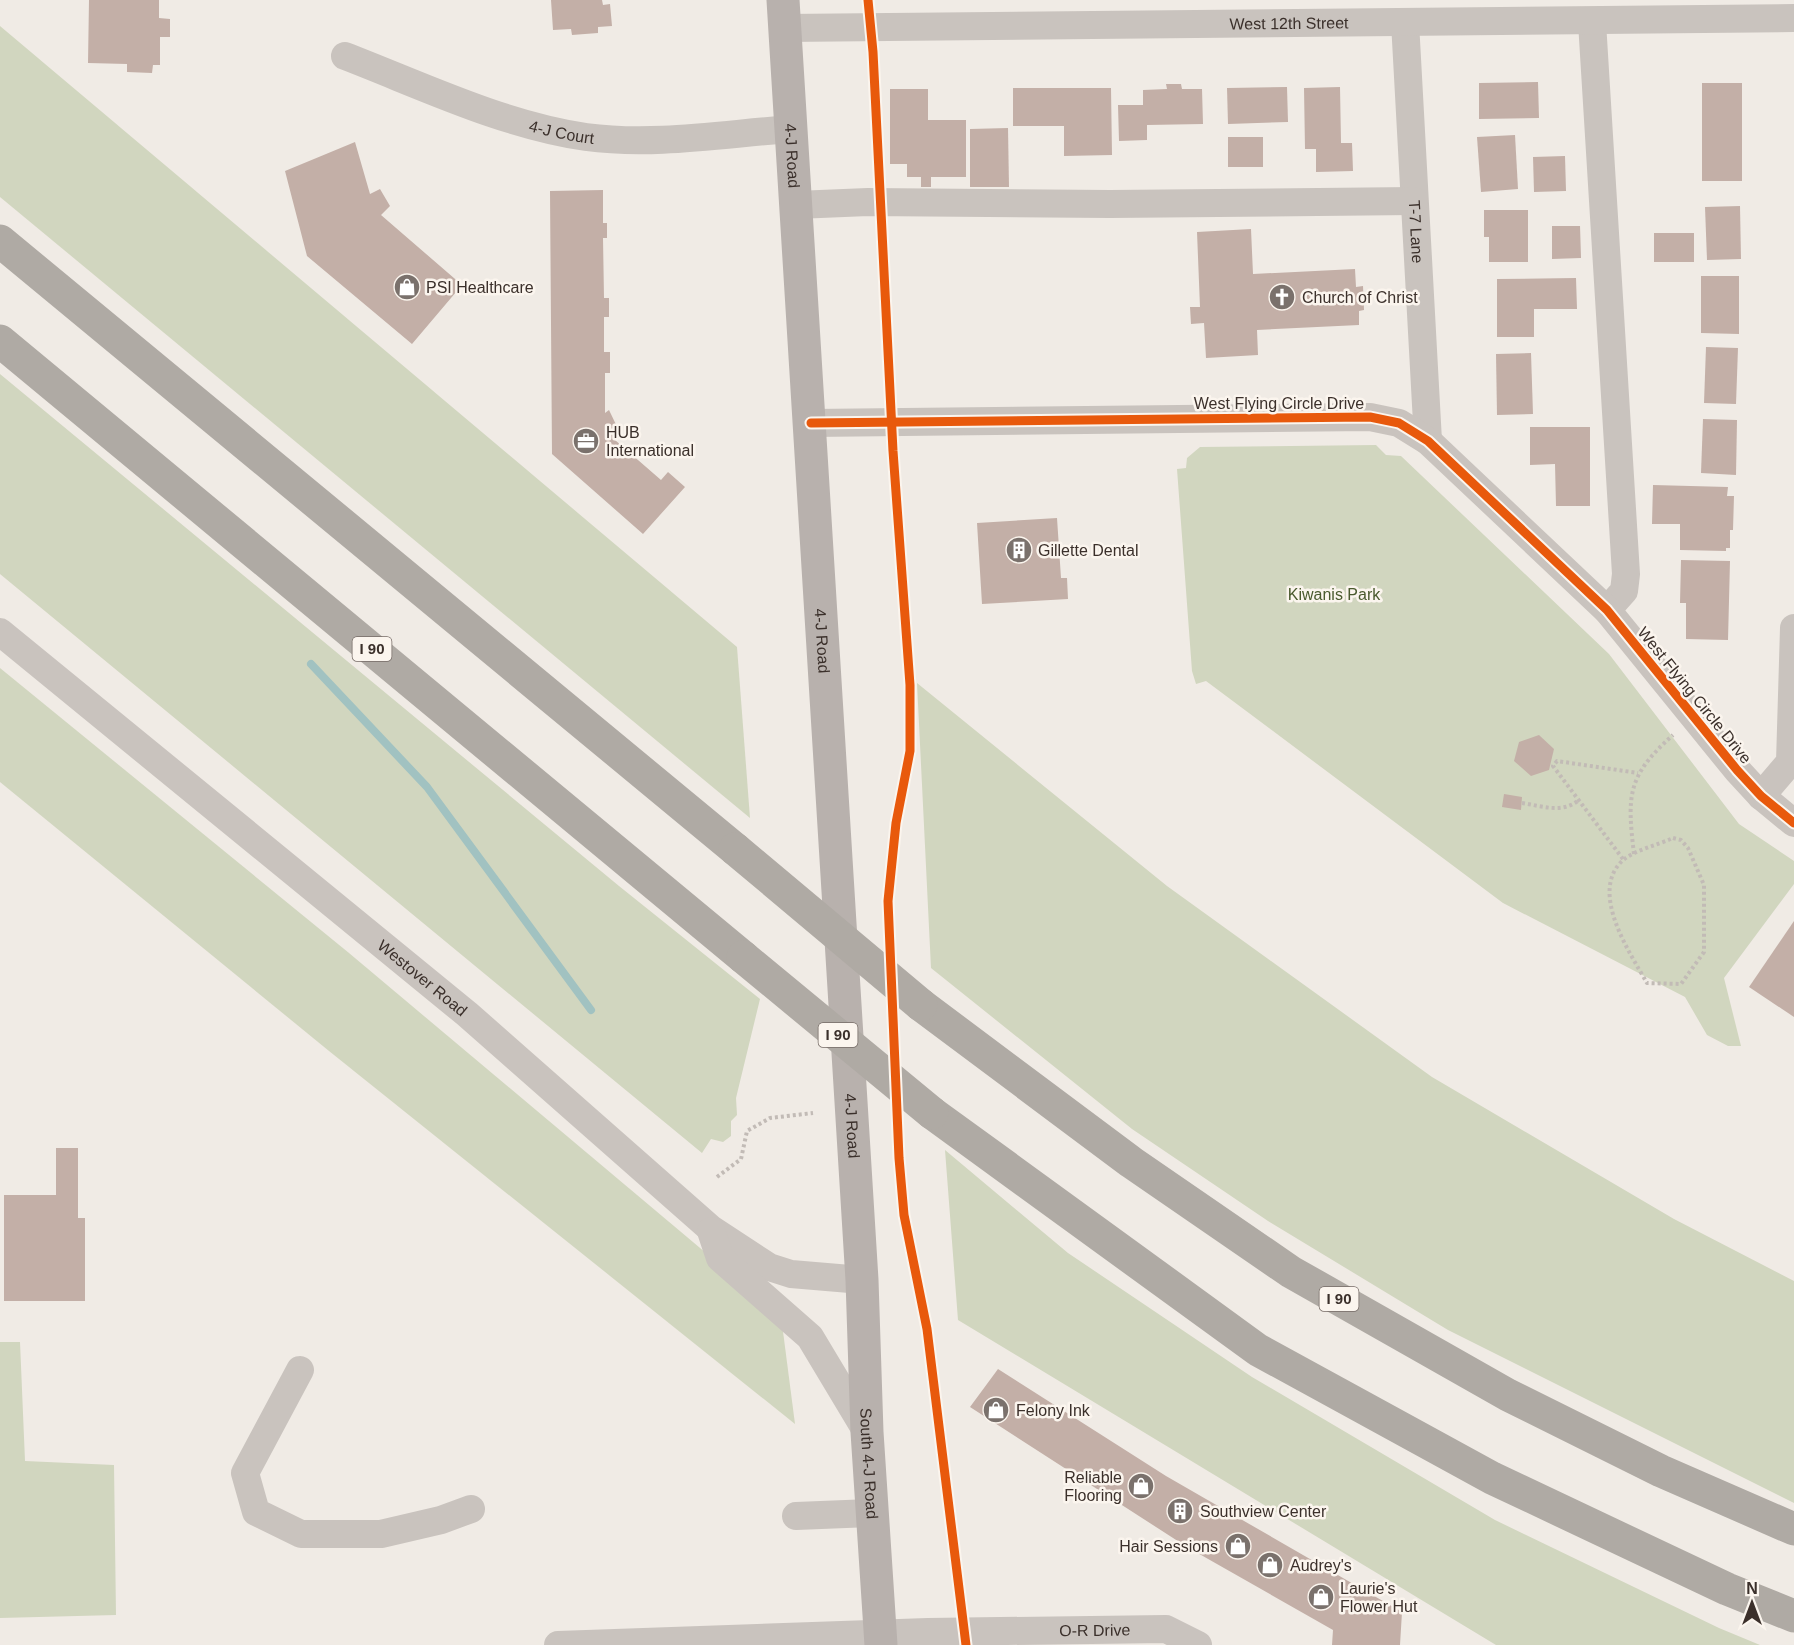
<svg xmlns="http://www.w3.org/2000/svg" width="1794" height="1645" font-family="Arial,sans-serif">
<style>
.green{fill:#d1d6bf}
.lines{fill:none;stroke-linecap:round;stroke-linejoin:round}
.stream{stroke:#a1c2c1;stroke-width:8}
.building{fill:#c3afa7}
.path{stroke:#c2bbb6;stroke-width:4;stroke-dasharray:3 3;stroke-linecap:butt}
.minor{stroke:#c9c3be;stroke-width:28}
.major{stroke:#b8b1ad;stroke-width:33}
.highway{stroke:#afaaa4;stroke-width:33}
.highway-bridge{stroke:#afaaa4;stroke-width:33}
.cycleway-casing{stroke:#fbf5ee;stroke-width:13}
.cycleway{stroke:#e8590c;stroke-width:9}
.labels{text-anchor:middle;stroke-width:5;stroke-linejoin:round;paint-order:stroke}
.shield{fill:#fbf5ee;stroke:#756b66;stroke-width:1.5}
.shield-label{font-size:15px;font-weight:bold;fill:#3b302b}
.street-label{font-size:16px;fill:#3b302b;stroke:#fbf5ee}
.poi-label{font-size:16px;fill:#3b302b;stroke:#fbf5ee;text-anchor:start}
.park-label{font-size:16px;fill:#4a5a2e;stroke:#fbf5ee}
</style>
<rect width="100%" height="100%" fill="#f0ebe5"/>
<g class="green">
<path d="M0 26 737 647 750 818 0 197Z"/>
<path d="M0 374 619 886 760 999 736 1098 737 1115 731 1121V1136L723 1142 711 1139 702 1153 0 574Z"/>
<path d="M1376 445 1386 455 1401 456 1609 654 1739 824 1794 861V884L1724 978 1741 1046H1728L1707 1035 1685 997 1503 903 1206 681 1196 684 1192 671 1177 469 1186 468 1187 458 1200 447Z"/>
<path d="M0 668 349 953 781 1316 795 1424 329 1051 0 782Z"/>
<path d="M917 683 1167 886 1432 1077 1674 1219 1794 1281V1503L1448 1330 1268 1221 1132 1129 931 968Z"/>
<path d="M945 1150 1068 1253 1252 1377 1495 1520 1719 1628 1760 1645H1496L958 1320Z"/>
<path d="M0 1342H20L25 1461 114 1465 116 1615 0 1618Z"/>
</g>
<g class="lines">
<path class="stream" d="M311 664 427 787 591 1010"/>
</g>
<g class="building">
<path d="M89 0H159V18L170 19V37H160V65H153L152 73 127 72V64L88 63Z"/>
<path d="M551 0H602L603 5 610 4 612 26 598 27V33L572 35 571 29 553 30Z"/>
<path d="M1538 82 1539 118 1479 119V83Z"/>
<rect x="1702" y="83" width="40" height="98"/>
<path d="M1166 84H1181L1182 89H1202L1203 124 1147 125V140L1119 141 1118 105H1143V90L1167 89Z"/>
<path d="M1287 87 1288 122 1228 124 1227 88Z"/>
<path d="M1340 87 1341 143H1352L1353 171 1316 172V149H1305L1304 88Z"/>
<path d="M1013 88H1111L1112 155 1064 156V126H1013Z"/>
<path d="M890 89H928V120H966V177H931V187H921V177H907V164H890Z"/>
<path d="M1008 128 1009 187H970V129Z"/>
<path d="M1515 135 1518 189 1481 192 1477 137Z"/>
<rect x="1228" y="137" width="35" height="30"/>
<path d="M355 142 370 194 380 189 390 206 381 215 462 285 412 344 307 256 285 171Z"/>
<path d="M1565 156 1566 191 1534 192 1533 157Z"/>
<path d="M603 190V223H607V238H603L604 298H609V317H604V352H610V373H605V413L609 410 622 437 615 440 661 480 668 472 685 487 643 534 552 454 550 191Z"/>
<path d="M1740 206 1741 259 1707 260 1705 207Z"/>
<path d="M1484 210H1528V262H1489V237H1484Z"/>
<path d="M1552 226H1580L1581 258 1552 259Z"/>
<path d="M1251 229 1253 274 1355 269 1356 287 1363 286 1364 310 1359 311V325L1257 330 1258 355 1206 358 1204 323 1191 324 1190 307H1200L1197 232Z"/>
<rect x="1654" y="233" width="40" height="29"/>
<path d="M1701 276H1739V334L1701 333Z"/>
<path d="M1576 278 1577 309H1534V337H1497V279Z"/>
<path d="M1706 347 1738 348 1736 404 1704 403Z"/>
<path d="M1531 353 1533 414 1497 415 1496 354Z"/>
<path d="M1703 419 1737 420 1736 475 1701 473Z"/>
<path d="M1530 427H1590V506H1556L1555 464 1530 465Z"/>
<path d="M1653 485 1728 487 1727 496H1734L1733 530H1730V548H1726V551L1680 550V524H1652Z"/>
<path d="M1057 518 1061 578H1067L1068 599 982 604 977 523Z"/>
<path d="M1681 560 1730 561 1728 640 1686 639V603H1680Z"/>
<path d="M1539 735 1554 749 1549 770 1531 776 1514 761 1519 742Z"/>
<path d="M1504 794 1522 797 1521 810 1502 807Z"/>
<path d="M1794 921V1017L1749 987Z"/>
<path d="M56 1148H78V1218H85V1301H4V1195H56Z"/>
<path d="M998 1369 1166 1476 1402 1612 1400 1645H1332L1333 1630 1187 1547 970 1407Z"/>
</g>
<g class="lines">
<g class="path">
<path d="M1522 803C1542 806 1562 814 1579 800"/>
<path d="M1673 838 1681 840 1688 848 1704 885V952L1681 984 1647 983C1630 953 1589 893 1622 861 1634 850 1658 845 1673 838Z"/>
<path d="M1634 854C1627 795 1627 776 1673 735"/>
<path d="M1623 859 1553 766 1557 761 1638 773"/>
<path d="M717 1177 741 1159 747 1131 770 1118 813 1113"/>
</g>
<g class="minor">
<path id="s1" d="M1405 22 1428 441"/>
<path d="M1592 22 1626 574 1624 591 1607 610"/>
<path id="s2" d="M785 28 1794 18"/>
<path id="s3" d="M345 56C423 86 503 125 586 137 654 146 723 134 791 129"/>
<path d="M796 205 868 202 1110 204 1414 201"/>
<path d="M811 423 1370 417 1399 423 1428 441 1607 610 1737 770 1761 796 1794 823"/>
<path id="s4" d="M0 632 467 1014 711 1229 769 1267 791 1274 862 1280"/>
<path d="M1761 796 1790 762 1794 628"/>
<path d="M711 1231 720 1258 810 1337 867 1432"/>
<path d="M300 1370 245 1473 256 1512 301 1534H381L441 1520 471 1509"/>
<path d="M796 1516 871 1513"/>
<path id="s5" d="M558 1645 928 1632 1166 1629 1198 1645"/>
</g>
<path class="major" id="s6" d="M783 0 862 1280 867 1432 881 1645"/>
<g class="highway">
<path d="M0 241 735 849"/>
<path d="M0 341 743 957"/>
<path d="M921 1005 1131 1162 1291 1272 1508 1395 1661 1471 1794 1529"/>
<path d="M932 1113 1258 1350 1492 1478 1727 1589 1794 1616"/>
</g>
<g class="highway-bridge">
<path d="M735 849 921 1005"/>
<path d="M743 957 932 1113"/>
</g>
<defs>
<g id="cycleway">
<path d="M868 0 873 52 893 451 910 685V751L896 823 888 901 899 1158 904 1215 927 1329 966 1645"/>
<path d="M811 423 1370 417 1399 423 1428 441 1607 610 1737 770 1761 796 1794 823"/>
</g>
</defs>
<use href="#cycleway" class="cycleway-casing"/>
<use href="#cycleway" class="cycleway"/>
</g>
<defs>
<symbol id="shop-disc" viewBox="-11 -11 22 22"><circle r="9.5" fill="#7a716c" stroke="#fbf5ee"/><path d="M-5-2.5h2.3a2.7 3.5 0 0 1 5.4 0H5L5.5 6h-11ZM-1.5-2.5h3a1.5 2.3 0 0 0-3 0Z" fill="#fff"/></symbol>
<symbol id="church-disc" viewBox="-11 -11 22 22"><circle r="9.5" fill="#7a716c" stroke="#fbf5ee"/><path d="M-1.2-6h2.4v3.5h3.3v2.4h-3.3V6h-2.4V-.1h-3.3v-2.4h3.3Z" fill="#fff"/></symbol>
<symbol id="office-disc" viewBox="-11 -11 22 22"><circle r="9.5" fill="#7a716c" stroke="#fbf5ee"/><path d="M-6-3h4V-5.5h4V-3h4V5H-6ZM-1-4.5V-3h2v-1.5ZM-6 0V1H6V0Z" fill="#fff"/></symbol>
<symbol id="building-disc" viewBox="-11 -11 22 22"><circle r="9.5" fill="#7a716c" stroke="#fbf5ee"/><path d="M-4-6H4V6H1V3H-1V6H-4ZM-2.5-4.3h1.7v1.8h-1.7ZM.8-4.3h1.7v1.8H.8ZM-2.5-1h1.7V.8h-1.7ZM.8-1h1.7V.8H.8Z" fill="#fff"/></symbol>
</defs>
<g fill-rule="evenodd">
<use href="#shop-disc" x="392" y="272" width="30" height="30"/>
<use href="#church-disc" x="1267" y="282" width="30" height="30"/>
<use href="#office-disc" x="571" y="426" width="30" height="30"/>
<use href="#building-disc" x="1004" y="535" width="30" height="30"/>
<use href="#shop-disc" x="981" y="1395" width="30" height="30"/>
<use href="#shop-disc" x="1126" y="1471" width="30" height="30"/>
<use href="#building-disc" x="1165" y="1496" width="30" height="30"/>
<use href="#shop-disc" x="1223" y="1531" width="30" height="30"/>
<use href="#shop-disc" x="1255" y="1550" width="30" height="30"/>
<use href="#shop-disc" x="1306" y="1582" width="30" height="30"/>
</g>
<g class="labels">
<g class="shield">
<rect x="352.5" y="637" width="39" height="24" rx="4.5"/>
<rect x="818.5" y="1023" width="39" height="24" rx="4.5"/>
<rect x="1319.5" y="1287" width="39" height="24" rx="4.5"/>
</g>
<g class="shield-label">
<text x="372" y="654">I 90</text>
<text x="838" y="1040">I 90</text>
<text x="1339" y="1304">I 90</text>
</g>
<g class="street-label">
<text dy="6" stroke="none"><textPath href="#s2" startOffset="504">West 12th Street</textPath></text>
<text dy="6" stroke="none"><textPath href="#s3" startOffset="230">4-J Court</textPath></text>
<text dy="6" stroke="none"><textPath href="#s6" startOffset="156">4-J Road</textPath></text>
<text dy="6" stroke="none"><textPath href="#s1" startOffset="210">T-7 Lane</textPath></text>
<text x="1279" y="409">West Flying Circle Drive</text>
<text dy="6" stroke="none"><textPath href="#s6" startOffset="642">4-J Road</textPath></text>
<text transform="translate(1695 695) rotate(51)" y="6">West Flying Circle Drive</text>
<text dy="6" stroke="none"><textPath href="#s4" startOffset="546">Westover Road</textPath></text>
<text dy="6" stroke="none"><textPath href="#s6" startOffset="1128">4-J Road</textPath></text>
<text dy="6" stroke="none"><textPath href="#s6" startOffset="1466">South 4-J Road</textPath></text>
<text dy="6" stroke="none"><textPath href="#s5" startOffset="537">O-R Drive</textPath></text>
</g>
<g class="poi-label">
<text x="426" y="293">PSI Healthcare</text>
<text x="1302" y="303">Church of Christ</text>
<text x="606" y="438">HUB<tspan x="606" dy="18">International</tspan></text>
<text x="1038" y="556">Gillette Dental</text>
<text x="1016" y="1416">Felony Ink</text>
<text x="1122" y="1483" text-anchor="end">Reliable<tspan x="1122" dy="18">Flooring</tspan></text>
<text x="1200" y="1517">Southview Center</text>
<text x="1218" y="1552" text-anchor="end">Hair Sessions</text>
<text x="1290" y="1571">Audrey's</text>
<text x="1340" y="1594">Laurie's<tspan x="1340" dy="18">Flower Hut</tspan></text>
</g>
<g class="park-label">
<text x="1334" y="600">Kiwanis Park</text>
</g>
</g>
<g transform="translate(1752 1603)" stroke="#fbf5ee" stroke-width="4.5" paint-order="stroke">
<path d="M0-4.5L10 22L0 15L-10 22Z" fill="#3b302b"/>
<text y="-9" font-size="16" font-weight="bold" text-anchor="middle" fill="#3b302b">N</text>
</g>
</svg>
